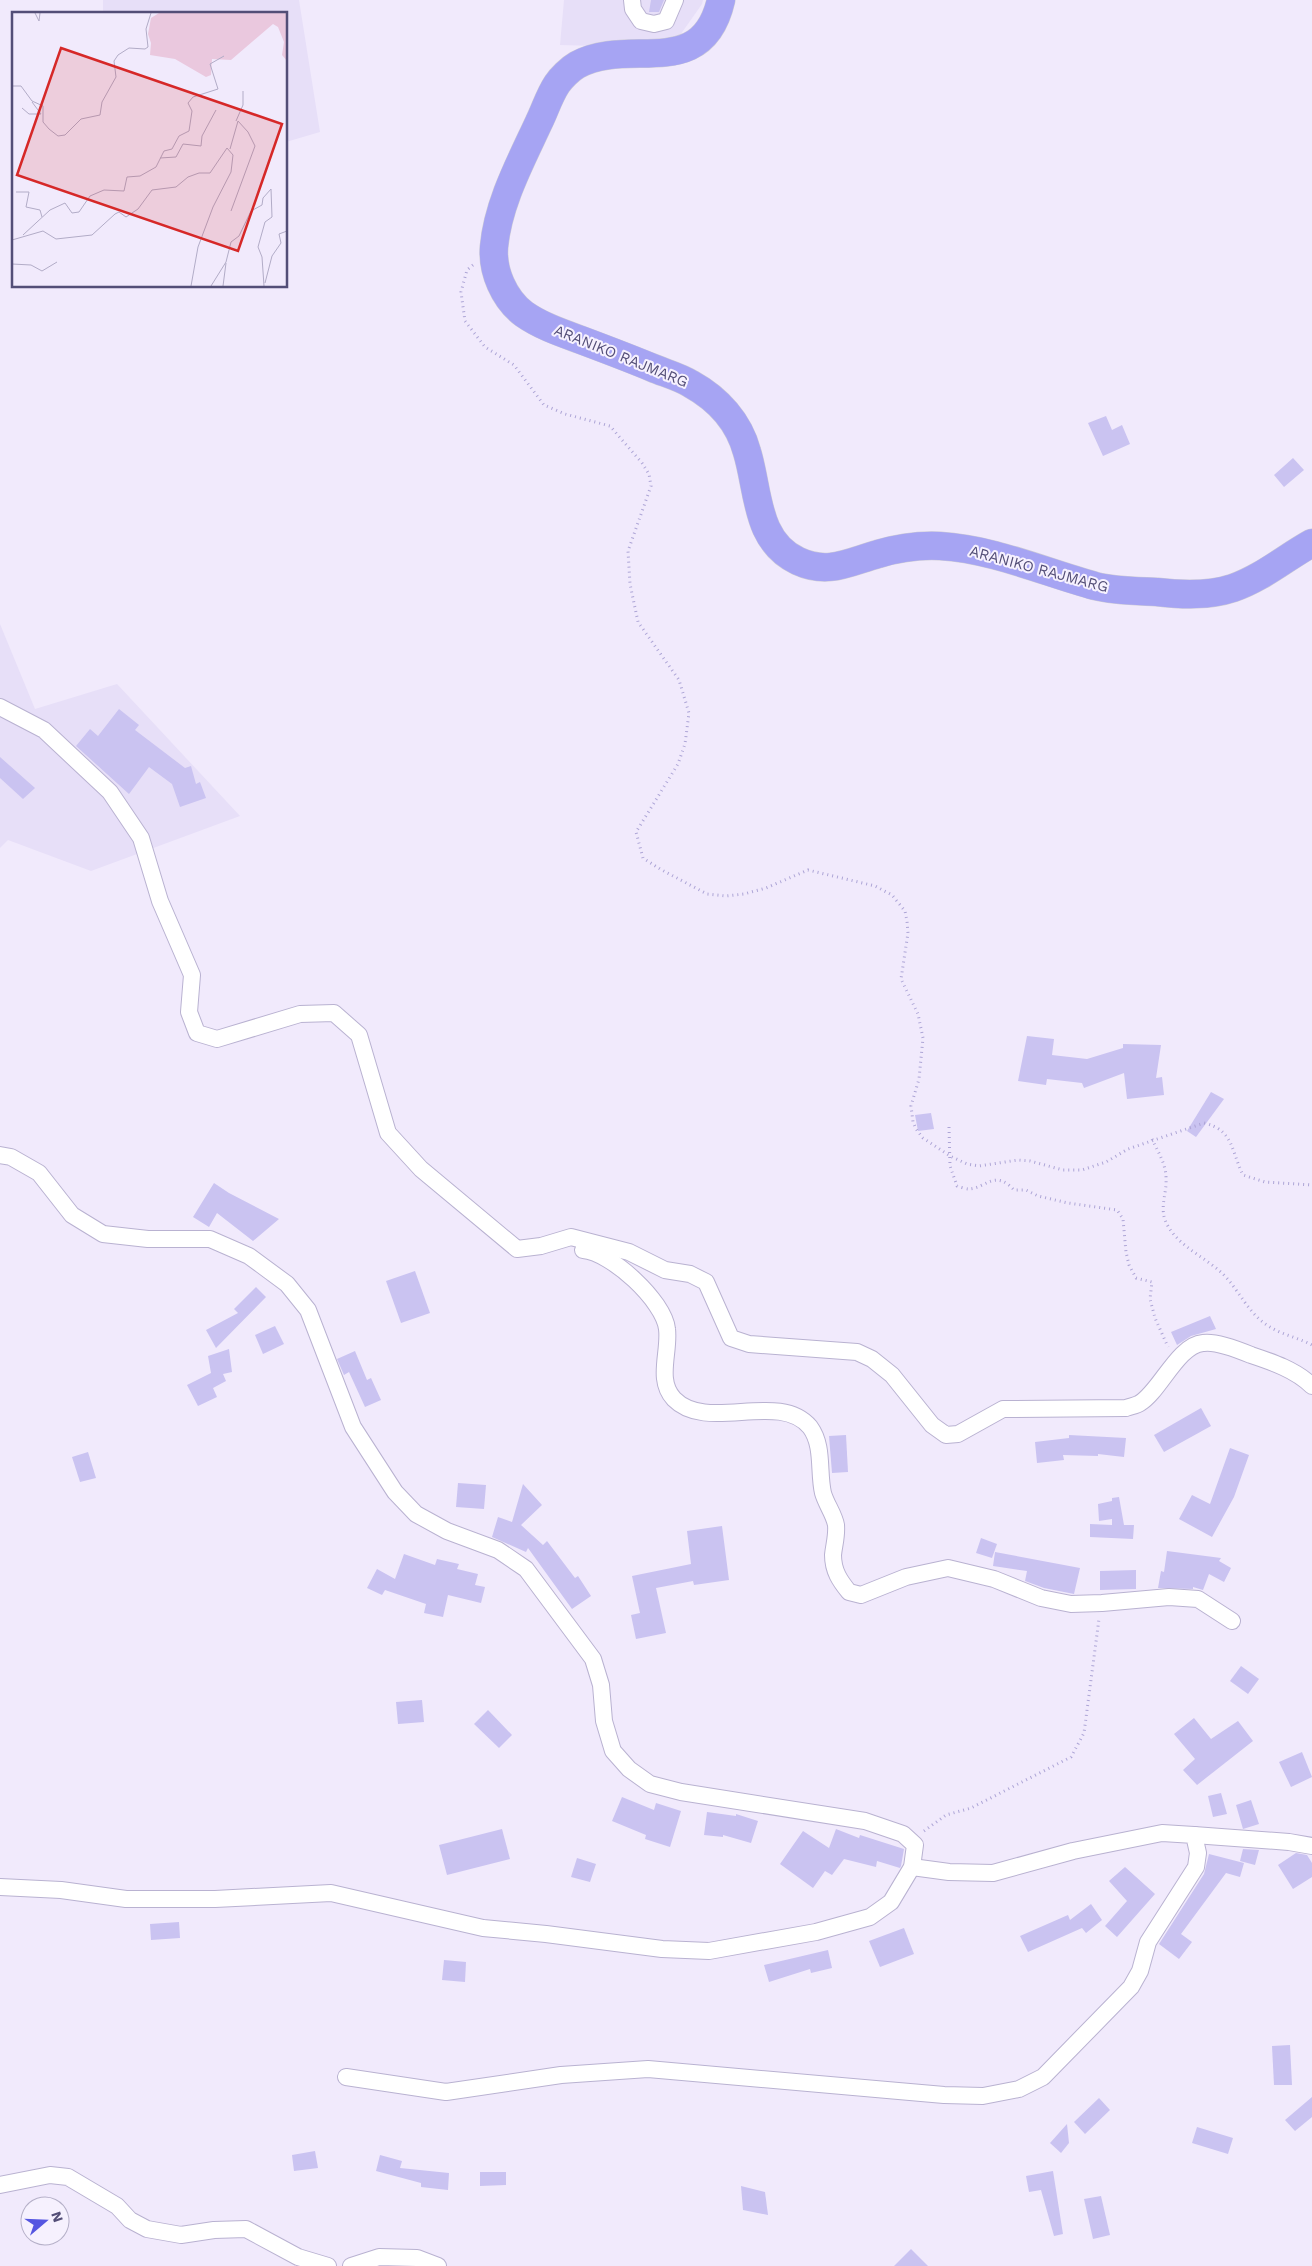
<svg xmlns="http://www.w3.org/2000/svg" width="1312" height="2266" font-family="'Work Sans',sans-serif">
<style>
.residential{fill:#e7dff8}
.building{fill:#cac3f1}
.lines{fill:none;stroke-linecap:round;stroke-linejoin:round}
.street-casing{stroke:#b9b2d1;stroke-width:18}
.highway-casing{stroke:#cbcad6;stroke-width:29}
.path{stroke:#ada5d6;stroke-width:3;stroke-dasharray:1 4;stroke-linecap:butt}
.street{stroke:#fff;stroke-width:16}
.highway{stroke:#a6a4f3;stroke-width:28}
.labels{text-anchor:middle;stroke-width:4;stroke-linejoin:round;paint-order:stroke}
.street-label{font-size:15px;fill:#534e77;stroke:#f6f1fe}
.inset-road{fill:none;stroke:#b2acc7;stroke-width:1}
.view{fill:#d62828;fill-opacity:0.15;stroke:#d62828;stroke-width:2.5}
.inset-edge{fill:none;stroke:#534e77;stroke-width:2.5}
</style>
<rect width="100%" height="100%" fill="#f1eafc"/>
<g class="residential">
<path d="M103 0H299L320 132 286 142V14H103Z"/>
<path d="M564 0H703L702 4 671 48 560 45Z"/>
<path d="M0 624 35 709 117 684 240 816 91 871 8 840 0 848Z"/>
</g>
<g class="building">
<path d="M651 0H664L659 12H649Z"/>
<path d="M1106 416 1112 430 1122 425 1130 444 1103 456 1088 423Z"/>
<path d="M1293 458 1304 470 1284 487 1274 475Z"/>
<path d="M119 709 139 725 135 730 185 768 191 766 196 784 200 782 206 798 180 807 172 784 149 767 129 794 76 746 90 729 98 736Z"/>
<path d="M0 757 35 788 23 799 0 778Z"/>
<path d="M1027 1036 1054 1039 1052 1055 1087 1059 1123 1048V1044L1161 1045 1156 1078 1162 1077 1164 1095 1127 1099 1124 1073 1084 1088 1082 1083 1047 1079 1046 1085 1018 1081Z"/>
<path d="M1211 1092 1224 1099 1196 1137 1187 1131Z"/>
<path d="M931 1113 934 1129 918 1131 915 1115Z"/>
<path d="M214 1183 229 1193 279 1219 253 1241 217 1213 209 1227 193 1217Z"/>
<path d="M415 1271 430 1313 401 1323 386 1281Z"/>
<path d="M256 1287 266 1297 216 1348 206 1330 238 1313 234 1309Z"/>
<path d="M1210 1316 1216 1329 1191 1336 1177 1345 1171 1332Z"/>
<path d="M275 1326 284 1344 263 1354 255 1335Z"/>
<path d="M229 1349 232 1372 223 1374 226 1381 213 1388 217 1397 198 1406 187 1385 211 1373 208 1356Z"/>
<path d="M355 1351 367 1380 371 1378 381 1400 365 1407 349 1372 344 1375 337 1359Z"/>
<path d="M1201 1408 1211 1426 1164 1452 1154 1435Z"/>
<path d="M846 1435 848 1472 832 1473 829 1436Z"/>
<path d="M1069 1435 1126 1438 1124 1457 1098 1454V1456L1063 1455 1064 1460 1037 1463 1035 1442 1069 1438Z"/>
<path d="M1230 1448 1249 1455 1234 1497 1212 1537 1179 1519 1192 1495 1210 1504Z"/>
<path d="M88 1452 96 1478 80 1482 72 1457Z"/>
<path d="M458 1483 486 1485 484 1509 456 1507Z"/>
<path d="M523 1484 542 1505 521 1525 543 1545 547 1541 575 1578 578 1576 591 1596 572 1609 528 1548 526 1552 492 1537 498 1517 512 1522Z"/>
<path d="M1119 1497 1124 1525H1134L1133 1539 1090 1537V1524L1112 1525V1519L1099 1521 1098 1504 1112 1501V1498Z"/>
<path d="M722 1526 729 1580 694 1585 693 1581 656 1588 666 1633 636 1639 631 1615 640 1613 632 1576 691 1564 687 1531Z"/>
<path d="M981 1538 997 1544 992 1558 976 1553Z"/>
<path d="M1167 1551 1221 1558 1219 1561 1231 1568 1224 1582 1209 1574 1203 1590 1193 1587V1589L1158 1588 1161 1571 1164 1572Z"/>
<path d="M995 1552 1080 1568 1074 1594 1044 1588 1025 1581 1027 1571 993 1566Z"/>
<path d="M404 1554 435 1565 437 1559 459 1564 457 1569 478 1574 475 1585 485 1587 481 1603 448 1595 443 1617 424 1613 426 1604 385 1590 382 1595 367 1588 377 1569 395 1579Z"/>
<path d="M1136 1570V1589L1100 1590V1571Z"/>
<path d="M1241 1666 1259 1679 1248 1694 1230 1681Z"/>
<path d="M422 1700 424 1722 398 1724 396 1702Z"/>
<path d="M488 1710 512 1735 499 1748 474 1724Z"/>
<path d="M1194 1718 1211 1739 1238 1721 1253 1741 1197 1785 1183 1770 1195 1759 1174 1734Z"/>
<path d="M1302 1752 1312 1777 1291 1787 1279 1762Z"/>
<path d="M1221 1793 1227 1814 1213 1817 1208 1796Z"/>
<path d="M622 1797 654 1810 656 1803 681 1811 670 1847 645 1839 646 1835 612 1821Z"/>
<path d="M1251 1800 1259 1824 1243 1829 1236 1805Z"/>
<path d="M707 1812 736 1816V1814L758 1821 751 1843 723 1835V1837L704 1835Z"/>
<path d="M502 1829 510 1859 447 1875 439 1845Z"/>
<path d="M836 1829 859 1838 860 1835 904 1849 901 1866 900 1868 877 1861 876 1867 844 1859 832 1875 825 1871 813 1888 780 1864 803 1831 829 1848Z"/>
<path d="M1243 1849 1259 1850 1255 1865 1240 1861Z"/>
<path d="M1296 1853 1307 1855 1312 1863V1877L1293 1889 1278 1865Z"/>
<path d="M1209 1854 1244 1863 1240 1877 1226 1873 1181 1934 1192 1942 1179 1959 1159 1944 1204 1874Z"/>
<path d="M577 1858 596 1864 590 1882 571 1877Z"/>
<path d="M1125 1867 1155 1894 1117 1937 1105 1926 1127 1901 1109 1881Z"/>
<path d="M1091 1904 1102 1920 1086 1933 1082 1928 1028 1952 1020 1936 1068 1915 1070 1920Z"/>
<path d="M179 1922 180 1938 151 1940 150 1924Z"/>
<path d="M904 1928 914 1954 880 1967 869 1941Z"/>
<path d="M828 1950 832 1968 811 1973 810 1969 769 1982 764 1965Z"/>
<path d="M444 1960 466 1962 465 1982 442 1980Z"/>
<path d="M1290 2045 1292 2085H1274L1272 2046Z"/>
<path d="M1312 2097V2117L1295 2131 1285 2120Z"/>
<path d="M1099 2098 1110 2110 1085 2134 1074 2122Z"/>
<path d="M1067 2124 1069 2143 1061 2153 1050 2143Z"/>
<path d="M1197 2127 1233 2138 1228 2154 1192 2143Z"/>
<path d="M315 2151 318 2168 294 2171 292 2155Z"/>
<path d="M380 2155 402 2161 400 2168 449 2173 448 2190 421 2187V2183L376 2171Z"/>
<path d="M1053 2171 1063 2234 1054 2236 1041 2190 1029 2192 1026 2176Z"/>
<path d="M480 2172H506V2185L480 2186Z"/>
<path d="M741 2186 765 2192 768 2215 743 2210Z"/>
<path d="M1101 2196 1110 2235 1093 2239 1084 2199Z"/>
<path d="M911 2249 928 2266H894Z"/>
</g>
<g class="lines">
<defs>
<g id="street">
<path d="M632 0 633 9 641 21 654 24 666 21 675 0"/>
<path d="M0 707 44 730 110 792 141 838 160 901 192 975 189 1012 197 1033 217 1039 300 1014 334 1013 359 1035 388 1133 421 1169 517 1249 541 1246 571 1237 629 1252 665 1270 690 1274 706 1282 731 1338 749 1344 857 1352 872 1359 892 1375 932 1425 946 1435 958 1434 1003 1409 1126 1408C1130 1406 1136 1406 1140 1403 1160 1391 1178 1345 1203 1343 1215 1341 1239 1350 1251 1355 1272 1362 1296 1370 1312 1386"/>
<path d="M0 1155 11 1157 39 1173 72 1215 103 1234 148 1239H210L249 1256 287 1284 308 1310 353 1427 395 1492 416 1514 447 1531 498 1550 526 1569 593 1659 601 1685 604 1721 613 1751 629 1769 650 1784 681 1792 865 1821 903 1834 915 1845 912 1867 891 1902 870 1917 816 1932 709 1951 662 1949 546 1934 483 1928 331 1893 215 1899H126L61 1890 0 1887"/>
<path d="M583 1250C611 1252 664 1301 667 1329 670 1352 656 1380 674 1399 707 1433 779 1390 810 1427 824 1446 818 1472 823 1493 826 1504 834 1514 836 1525 837 1536 834 1545 833 1555 833 1571 840 1581 849 1592L861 1595 906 1577 948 1568 994 1579 1041 1598 1071 1604 1102 1603 1169 1597 1198 1599 1232 1621"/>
<path d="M1194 1835 1289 1842 1312 1846"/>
<path d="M346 2077 446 2092 561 2075 648 2069 944 2095 983 2096 1019 2089 1043 2077 1131 1987 1140 1971 1148 1942 1196 1867 1198 1853 1194 1835 1162 1833 1073 1851 993 1873 949 1872 912 1867"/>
<path d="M0 2185 50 2175 68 2177 117 2206 130 2220 147 2229 181 2235 214 2230 246 2229 298 2257 328 2266"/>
<path d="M351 2266 379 2257 417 2258 438 2266"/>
</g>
<path id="highway" d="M721 0C702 83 630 36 577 65 570 69 561 78 557 84 549 96 545 110 539 122 521 161 498 203 494 247 492 271 504 299 524 314 541 326 562 333 581 340 605 349 629 358 653 368 665 373 680 377 691 384 718 399 739 422 747 452 759 491 755 541 798 561 828 575 849 562 878 554 898 548 920 545 940 546 993 549 1044 572 1095 586 1115 591 1137 591 1157 592 1183 595 1209 596 1233 588 1262 578 1285 558 1312 543"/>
</defs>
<use href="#street" class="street-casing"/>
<use href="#highway" class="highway-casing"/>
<g class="path">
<path d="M473 265 467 270 461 292 465 321 485 347 514 365 544 405 565 414 610 426 642 463 649 474 651 486 628 551 630 584 638 622 679 680 689 713 685 744 678 764 636 832 643 858 660 869 707 894 726 896 744 894 766 888 808 870 875 886 892 895 905 911 907 921 908 933 901 979 918 1014 923 1038 919 1079 911 1106 913 1122 916 1129 923 1138 950 1156 967 1164 979 1166 1018 1160 1030 1161 1063 1170H1082L1106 1162 1128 1149 1204 1123C1234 1130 1231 1151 1243 1175L1265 1182 1312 1185"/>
<path d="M949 1127 950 1166 957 1186C960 1187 966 1189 969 1189 986 1188 995 1169 1014 1190H1026L1038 1196 1068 1203 1117 1210 1123 1219 1126 1252 1129 1265 1136 1278 1152 1282 1150 1299 1155 1318 1168 1347"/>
<path d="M1152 1139C1158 1152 1166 1164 1166 1178 1167 1193 1160 1205 1165 1220 1175 1245 1204 1256 1223 1274 1240 1291 1248 1314 1270 1327 1283 1335 1299 1338 1312 1345"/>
<path d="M924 1831 946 1815 971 1808 1071 1757 1084 1733 1099 1619"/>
</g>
<use href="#street" class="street"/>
<use href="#highway" class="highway"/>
</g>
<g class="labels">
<g class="street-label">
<text transform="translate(621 356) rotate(22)" y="5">ARANIKO RAJMARG</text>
<text transform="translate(1039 569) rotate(15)" y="5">ARANIKO RAJMARG</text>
</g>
</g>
<g transform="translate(12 12)">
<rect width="275" height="275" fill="#f1eafc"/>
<path d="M147 1H275V49L270 43 272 30 266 15 261 12 219 48 200 47 199 63 194 65 163 47 138 43 139 31 136 22 139 6Z" fill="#eac8de"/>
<path class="inset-road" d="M23 1 27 9 28 1M0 74H9L20 89 31 94V110L37 117 46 124 53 123 69 107 88 103 90 90 104 65 102 49 106 43 117 36 133 37 136 35 134 17 139 1M10 96 17 102H29L20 90M224 109 231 93V79M218 137 226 109 236 120 243 134 219 199M148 146 164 145 171 132 189 134 190 124 204 98M4 180H17L14 195 28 198 30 205M11 223 38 198 53 191 60 201 67 200 78 184 92 178 112 179 115 165 128 164 144 155 152 139 160 137 167 124 177 119 180 99 176 91 181 85 206 77 198 52 212 44M0 228 31 219 44 227 80 223 103 202 107 200 114 205 126 197 140 178 164 175 176 165 187 161H198L215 136 221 143 219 160 201 195 186 235 179 274M0 252 19 253 30 259 45 250M253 271 260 244 269 231 267 222 275 219M199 274 214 250 219 230 227 224 239 199 250 193 251 186 259 177 260 205 253 210 246 235 250 245 252 274M211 274 214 251"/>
<path class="view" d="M49 36 270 112 226 239 5 163Z"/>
<rect width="275" height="275" class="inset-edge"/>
</g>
<g transform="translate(45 2221) rotate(71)"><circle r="24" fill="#f6f1fe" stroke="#b5b0c8"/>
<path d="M0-4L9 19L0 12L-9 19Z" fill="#5556e1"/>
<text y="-8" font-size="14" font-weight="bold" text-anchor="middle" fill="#534e77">N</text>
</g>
</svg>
